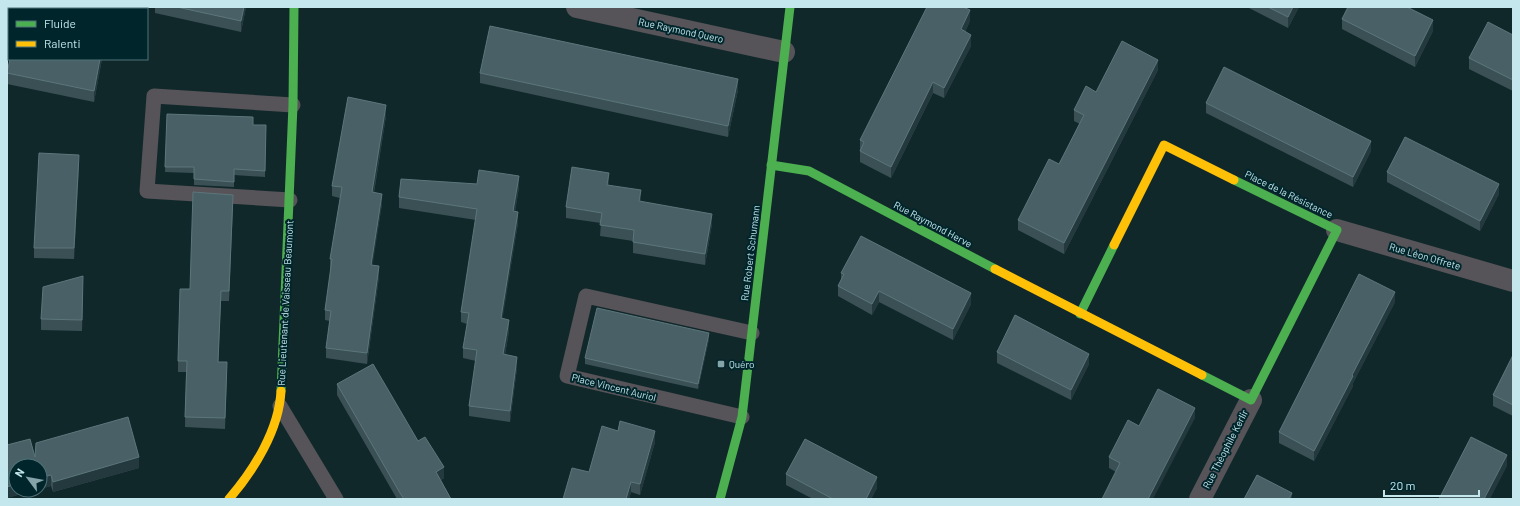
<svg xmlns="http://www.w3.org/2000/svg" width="1520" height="506" font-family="Barlow,sans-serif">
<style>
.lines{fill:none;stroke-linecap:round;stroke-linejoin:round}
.lane{stroke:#565459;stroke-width:15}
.street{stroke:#565459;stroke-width:22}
.fast{stroke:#4caf50;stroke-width:9}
.slow{stroke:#ffc107;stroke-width:9}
.wall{fill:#3a5055}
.shaded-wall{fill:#24393e}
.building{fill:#496166;stroke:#5c767b}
.poi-dot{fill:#85a4a9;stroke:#00262c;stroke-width:1.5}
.labels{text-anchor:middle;stroke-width:4;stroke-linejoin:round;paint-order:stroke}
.street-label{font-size:10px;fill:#c4e7ed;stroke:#00262c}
.poi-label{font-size:10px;fill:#c4e7ed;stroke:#00262c;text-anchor:start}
</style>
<rect width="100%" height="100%" fill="#11282b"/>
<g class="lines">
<g class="lane">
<path d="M104 7 113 9"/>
<path d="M290 200 147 191 154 96 293 105"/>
<path d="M280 406 336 499"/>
<path d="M742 417 567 376 586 296 752 333"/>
</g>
<g class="street">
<path d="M577 7 784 52"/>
<path d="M1337 230 1513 281"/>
<path d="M1200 499 1251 400"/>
</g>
<g class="fast">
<path d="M771 165 809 171 995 269"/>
<path d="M1080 314 1114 245"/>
<path d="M1202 375 1251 400 1337 230 1234 180"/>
<path d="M281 391 293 105 294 7"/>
<path d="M720 499 742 417 790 7"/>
</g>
<g class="slow">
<path d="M1114 245 1164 145 1234 180"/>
<path d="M995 269 1202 375"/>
<path d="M229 499C254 470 279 430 281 391"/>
</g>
</g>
<g class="wall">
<path d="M155 7H246L241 32 155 13Z"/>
<path d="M1247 7H1299L1288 28Z"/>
<path d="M1342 19 1433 31 1415 67 1342 29Z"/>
<path d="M970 21 965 32 971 46 944 98 933 93 891 178 860 162V140Z"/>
<path d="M1513 35V91L1469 69V58Z"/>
<path d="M10 59H102L94 102 7 84V71Z"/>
<path d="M1158 70 1064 254 1018 230V220L1059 164 1080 124 1074 121V110L1096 92Z"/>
<path d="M480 73 738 90 728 137 480 83Z"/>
<path d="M1206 103 1371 151 1353 187 1206 113Z"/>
<path d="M167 114 253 125H266L265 177 234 175V187L194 185V173L165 172Z"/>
<path d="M386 116 374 193 382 204 372 265 379 277 367 364 326 358V348L330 321 325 320V310L331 269H330V259L340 198 332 196V186Z"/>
<path d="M79 165 74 259 34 258V248Z"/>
<path d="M1387 172 1499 194 1480 231 1387 182Z"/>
<path d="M477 184 519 187 515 212 518 223 502 319 509 331 505 355 517 368 510 422 469 416V406L476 361 463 358V348L467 324 461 322V312L476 220 399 208V197Z"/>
<path d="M609 184 608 185 641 201 712 224 705 265 633 253V241L600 236 601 223 566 218V207Z"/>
<path d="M233 205 229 301H221L218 362 227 373 225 429 185 427 186 372H178V361L190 289Z"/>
<path d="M841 273 971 304 953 340 879 302 872 315 838 296V286L841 280Z"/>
<path d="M83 287 82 331 41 330V319Z"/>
<path d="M1395 302 1353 383V386L1314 461 1279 443V432Z"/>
<path d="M709 339 698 389 585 364V358Z"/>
<path d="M997 352 1089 364 1071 400 997 363Z"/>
<path d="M1513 355V416L1493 406V395Z"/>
<path d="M337 384 418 441 444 478 441 480 451 499H397L337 395Z"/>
<path d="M1195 418 1116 472 1109 468V457L1139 426Z"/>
<path d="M655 442 640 495 631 492 629 499H563L589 472Z"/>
<path d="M7 445 35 457 139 468 53 492 51 486 40 489V466L35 490 7 498Z"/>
<path d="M786 474 877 488 871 499H813L786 485Z"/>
</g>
<g class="shaded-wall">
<path d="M244 7H246L241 32V21Z"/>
<path d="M1293 7H1299L1288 28V17Z"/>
<path d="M970 10V21L961 40V29Z"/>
<path d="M1433 20V31L1415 67V56Z"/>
<path d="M971 35V46L944 98V88Z"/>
<path d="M100 59H102L94 102V91Z"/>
<path d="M1158 60V70L1064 254V243Z"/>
<path d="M738 79V90L728 137V126Z"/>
<path d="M933 82V93L891 178V167Z"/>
<path d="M386 105V116L372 203V192Z"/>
<path d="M1371 141V151L1353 187V177Z"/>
<path d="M79 155V165L74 259V248Z"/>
<path d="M609 173V184L607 196V185Z"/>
<path d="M519 176V187L513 222V211Z"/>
<path d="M1499 184V194L1480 231V221Z"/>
<path d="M641 190V201L639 212V201Z"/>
<path d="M382 194V204L371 276V265Z"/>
<path d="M233 195V205L229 301V291Z"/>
<path d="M518 212V223L501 329V318Z"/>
<path d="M712 214V224L705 265V254Z"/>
<path d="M379 266V277L367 364V353Z"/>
<path d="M83 276V287L82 331V320Z"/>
<path d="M221 291V301L218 373V362Z"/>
<path d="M879 291V302L872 315V304Z"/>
<path d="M1395 292V302L1353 383V386L1314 461V451L1352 375Z"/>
<path d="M971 293V304L953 340V329Z"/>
<path d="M509 320V331L503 365V354Z"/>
<path d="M709 333V339L698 389V384Z"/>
<path d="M1089 354V364L1071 400V390Z"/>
<path d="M517 357V368L510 422V411Z"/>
<path d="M227 362V373L225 429V418Z"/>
<path d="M1195 408V418L1153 499H1148Z"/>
<path d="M655 431V442L640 495V484Z"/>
<path d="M1507 455V466L1490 499H1484Z"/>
<path d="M139 457V468L53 492V482Z"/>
<path d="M444 467V478L436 483V472Z"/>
<path d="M51 475V486L40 489V478Z"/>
<path d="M877 477V488L871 499H866Z"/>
<path d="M631 482V492L629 499H626Z"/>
<path d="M16 484V490H35L7 498V487Z"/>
<path d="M1292 493V499H1289Z"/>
</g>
<g class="building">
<path d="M177 7H244L241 21Z"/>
<path d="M927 7H963L970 10 961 29 971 35 944 88 933 82 891 167 860 151 864 142 860 140Z"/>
<path d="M1268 7H1293L1288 17Z"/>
<path d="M1348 7H1407L1433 20 1415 56 1342 19Z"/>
<path d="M1488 22 1513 35V80L1469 58Z"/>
<path d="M490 26 738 79 728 126 480 73Z"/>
<path d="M1122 41 1158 60 1064 243 1018 220 1049 159 1059 164 1084 115 1074 110 1086 86 1096 92Z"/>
<path d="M10 59H100L94 91 7 73Z"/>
<path d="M1224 67 1371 141 1353 177 1206 103Z"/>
<path d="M348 97 386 105 372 192 382 194 371 265 379 266 367 353 326 348 331 311 325 310 332 259H330L342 187 332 186Z"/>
<path d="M167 114 253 117V125H266L265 171 234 169V182L194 179V167H165Z"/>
<path d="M1405 137 1499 184 1480 221 1387 172Z"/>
<path d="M39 153 79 155 74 248H34Z"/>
<path d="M572 167 609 173 607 185 641 190 639 201 712 214 705 254 633 242 634 230 600 225 602 213 566 207Z"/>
<path d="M479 170 519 176 513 211 518 212 501 318 509 320 503 354 517 357 510 411 469 406 477 350 463 348 469 313 461 312 477 209 399 197 401 179 477 184Z"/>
<path d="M193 192 233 195 229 291H221L218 362H227L225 418 185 417 187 361H178L180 289H190Z"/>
<path d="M861 236 971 293 953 329 879 291 872 304 838 286 844 274 841 273Z"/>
<path d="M1359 274 1395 292 1352 375 1353 376 1314 451 1279 432Z"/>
<path d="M83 276 82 320 41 319 43 287Z"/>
<path d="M597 308 709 333 698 384 585 358Z"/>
<path d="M1015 315 1089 354 1071 390 997 352Z"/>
<path d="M1513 355V405L1493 395Z"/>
<path d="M373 364 418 441 425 437 444 467 436 472 451 499H404L400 493 337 384Z"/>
<path d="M1158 389 1195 408 1148 499H1102L1120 463 1109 457 1128 420 1139 426Z"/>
<path d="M128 417 139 457 53 482 51 475 40 478V466H16V484L7 487V445L30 439 35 457 36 443Z"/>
<path d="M620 421 655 431 640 484 631 482 626 499H563L572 468 589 472 602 426 618 431Z"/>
<path d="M1471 437 1507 455 1484 499H1439Z"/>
<path d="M805 439 877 477 866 499H833L786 474Z"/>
<path d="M1257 475 1292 493 1289 499H1244Z"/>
</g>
<rect class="poi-dot" x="717" y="360" width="8" height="8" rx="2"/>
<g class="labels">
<g class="street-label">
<text transform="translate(681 30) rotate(12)" y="4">Rue Raymond Quero</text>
<text transform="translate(1289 194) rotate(26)" y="4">Place de la Résistance</text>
<text transform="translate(933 224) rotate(28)" y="4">Rue Raymond Herve</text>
<text transform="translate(750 253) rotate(-83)" y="4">Rue Robert Schumann</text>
<text transform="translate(1425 256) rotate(16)" y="4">Rue Léon Offrete</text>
<text transform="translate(285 303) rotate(-87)" y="4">Rue Lieutenant de Vaisseau Beaumont</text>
<text transform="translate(614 387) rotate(14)" y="4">Place Vincent Auriol</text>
<text transform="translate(1225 449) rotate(-63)" y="4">Rue Théophile Kerlir</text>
</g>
<g class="poi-label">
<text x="729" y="368">Quéro</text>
</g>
</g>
<rect width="1520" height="506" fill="none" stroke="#c4e7ed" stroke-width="16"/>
<rect x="8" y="8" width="140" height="52" fill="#00262c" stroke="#4e7379"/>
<rect x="16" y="21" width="20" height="6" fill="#4caf50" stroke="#4e7379"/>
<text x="44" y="28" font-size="12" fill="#c4e7ed">Fluide</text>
<rect x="16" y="41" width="20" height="6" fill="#ffc107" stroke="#4e7379"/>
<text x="44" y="48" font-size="12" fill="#c4e7ed">Ralenti</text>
<g transform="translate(28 478) rotate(302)"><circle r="19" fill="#00262c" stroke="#4e7379"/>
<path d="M0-3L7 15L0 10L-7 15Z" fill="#85a4a9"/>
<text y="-6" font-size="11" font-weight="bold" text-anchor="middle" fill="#c4e7ed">N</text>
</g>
<path d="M1384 490v6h95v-6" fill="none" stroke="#c4e7ed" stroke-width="2"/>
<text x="1390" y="490" font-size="12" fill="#c4e7ed" stroke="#00262c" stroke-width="3" paint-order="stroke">20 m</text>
</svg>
